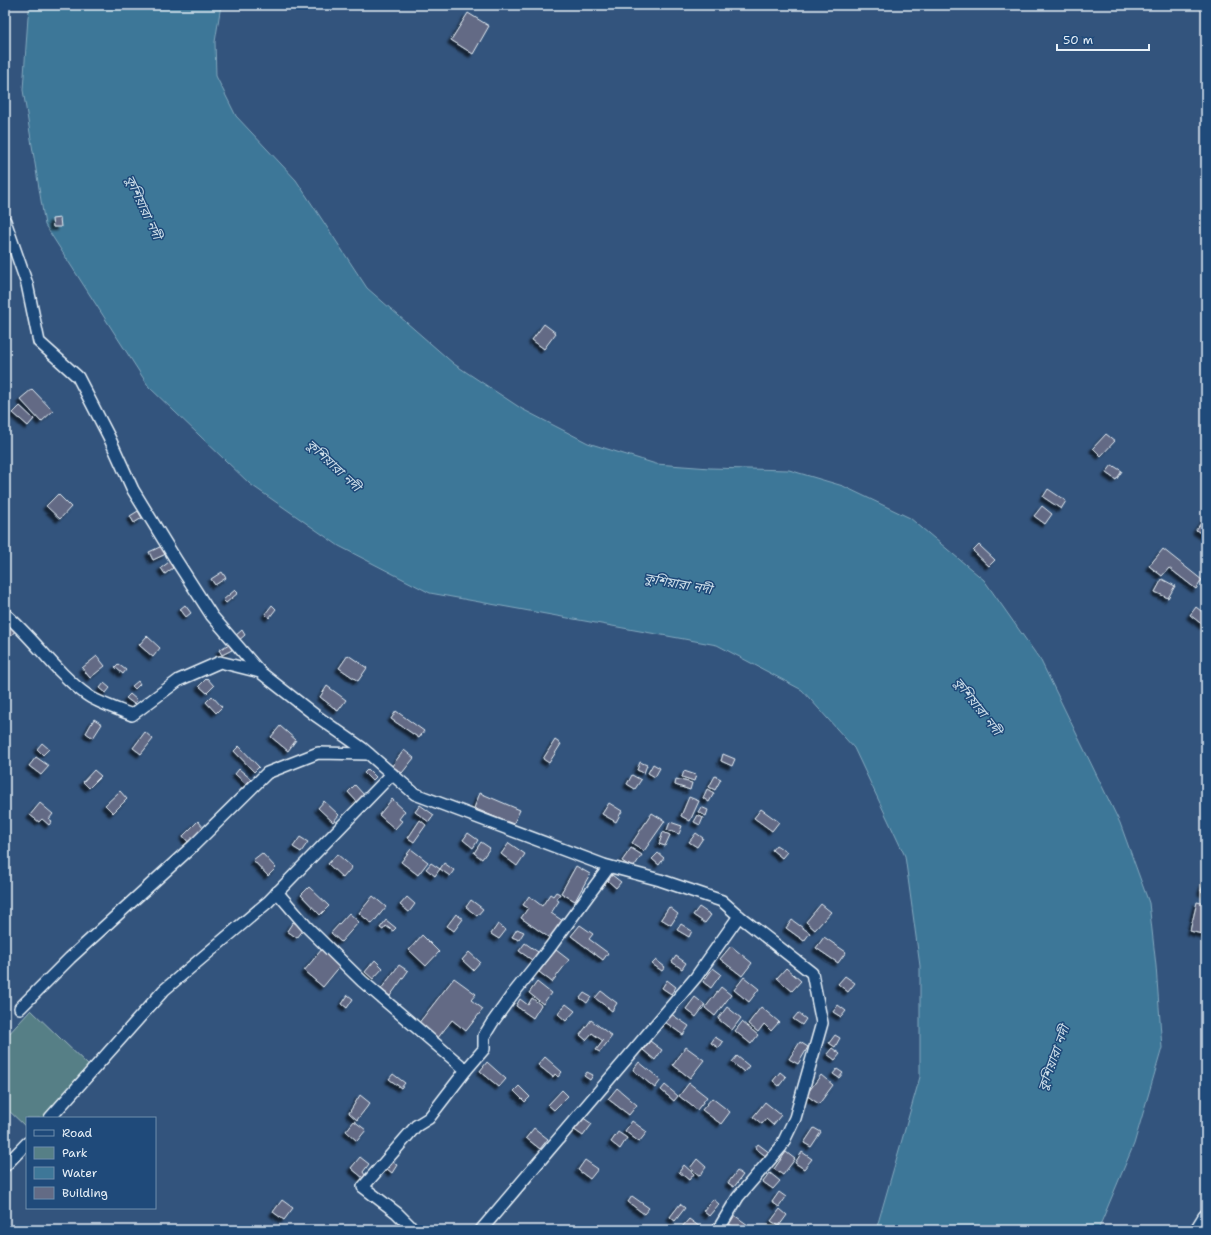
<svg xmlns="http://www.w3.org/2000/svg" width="1211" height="1235" font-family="'Shantell Sans','Noto Sans Bengali',sans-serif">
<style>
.green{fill:#567f86;stroke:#9fb8bf}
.water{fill:#3e7798;stroke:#82a8be}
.building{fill:#636b85;stroke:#e8f1f8;filter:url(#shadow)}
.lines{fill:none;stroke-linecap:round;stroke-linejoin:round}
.street-casing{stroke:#e8f1f8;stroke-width:14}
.secondary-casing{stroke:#e8f1f8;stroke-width:18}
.street{stroke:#1f4a7a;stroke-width:11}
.secondary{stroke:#1f4a7a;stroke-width:15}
.labels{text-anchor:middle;stroke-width:3;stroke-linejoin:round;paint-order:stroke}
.water-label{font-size:13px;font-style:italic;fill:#cedfea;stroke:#1f4a7a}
</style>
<defs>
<filter id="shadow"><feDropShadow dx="-3.5" dy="3.5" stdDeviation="1" flood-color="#0009"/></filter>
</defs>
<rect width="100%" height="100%" fill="#33547d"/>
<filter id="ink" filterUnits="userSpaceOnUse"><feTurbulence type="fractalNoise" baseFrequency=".025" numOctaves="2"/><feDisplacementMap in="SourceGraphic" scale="8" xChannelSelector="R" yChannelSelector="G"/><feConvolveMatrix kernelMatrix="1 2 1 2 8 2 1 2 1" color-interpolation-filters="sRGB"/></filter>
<g filter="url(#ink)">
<path class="green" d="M31 1010 89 1066 42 1118H27V1128L5 1107V1038Z"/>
<path class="water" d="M30 5H221L215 42 216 76 236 116 296 180 367 288 454 364 522 409 588 443 656 464 710 468 789 470 843 486 910 518 984 580 1041 661 1120 823 1149 903 1156 966 1162 1048 1134 1144 1098 1230H876L920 1077V966L905 856 854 748 802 690 717 645 430 593 339 546 250 484 149 387 45 225 23 90 28 17Z"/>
<g class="building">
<path d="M468 13 489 26 473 54 451 40Z"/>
<path d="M60 218 61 227H53L52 219Z"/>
<path d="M544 324 556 333 544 349 532 340Z"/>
<path d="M32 389 53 411 41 422 20 399Z"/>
<path d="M20 406 34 419 28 426 13 413Z"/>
<path d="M1106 434 1115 441 1101 456 1093 448Z"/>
<path d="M1112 465 1122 471 1116 480 1106 473Z"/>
<path d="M1048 489 1066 501 1061 509 1043 497Z"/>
<path d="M58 494 71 507 60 519 46 506Z"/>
<path d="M1042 506 1052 514 1045 524 1034 516Z"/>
<path d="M138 511 142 518 134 523 130 516Z"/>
<path d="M1206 516V537L1196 530Z"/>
<path d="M979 545 995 560 989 566 973 551Z"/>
<path d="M162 546 166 554 153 560 149 552Z"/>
<path d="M1163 549 1202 580 1196 589 1169 568 1162 576 1149 566Z"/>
<path d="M169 562 173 568 165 574 161 568Z"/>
<path d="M222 572 226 578 215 585 211 579Z"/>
<path d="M1162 579 1175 586 1168 598 1155 592Z"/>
<path d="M235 590 238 593 226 603 223 600Z"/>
<path d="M185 605 191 613 186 617 180 609Z"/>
<path d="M272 605 276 609 269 618 265 614Z"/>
<path d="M1196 607 1206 615V623L1204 626 1190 615Z"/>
<path d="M9 623 16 630 9 638 5 634V627Z"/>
<path d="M242 630 245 635 238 641 235 636Z"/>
<path d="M147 636 160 648 153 657 139 645Z"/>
<path d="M229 644 232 650 222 655 219 650Z"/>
<path d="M348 655 367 668 358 681 339 668Z"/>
<path d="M97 656 105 666 90 678 82 668Z"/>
<path d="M118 664 126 670 123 674 115 667Z"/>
<path d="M207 678 214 686 207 693 199 686Z"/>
<path d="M138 681 140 684 135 689 132 686Z"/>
<path d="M104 683 110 688 106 693 100 688Z"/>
<path d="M327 686 346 700 338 711 320 697Z"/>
<path d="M130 694 137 700 134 704 126 698Z"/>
<path d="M212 696 222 707 216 713 206 702Z"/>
<path d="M396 711 424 731 419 738 391 719Z"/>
<path d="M94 719 102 724 93 738 86 733Z"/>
<path d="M280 726 296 740 288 751 271 737Z"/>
<path d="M145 732 153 739 141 754 133 748Z"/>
<path d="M555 740 561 744 549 763 543 759Z"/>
<path d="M42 743 49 749 43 755 37 749Z"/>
<path d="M239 746 259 767 254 772 234 751Z"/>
<path d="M404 750 414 758 402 773 392 766Z"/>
<path d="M723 754 735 759 732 766 721 761Z"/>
<path d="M36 757 49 766 41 775 29 766Z"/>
<path d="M640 762 647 765 644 773 637 770Z"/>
<path d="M653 764 660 768 655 777 648 773Z"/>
<path d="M239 769 251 779 246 784 235 774Z"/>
<path d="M368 769 376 777 372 781 364 773Z"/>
<path d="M94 770 101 776 89 788 83 782Z"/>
<path d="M684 771 696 775 694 781 682 777Z"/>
<path d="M632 775 641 780 635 789 627 784Z"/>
<path d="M715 776 721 779 715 790 709 787Z"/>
<path d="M676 779 692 783 690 790 675 785Z"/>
<path d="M355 785 364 795 357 802 348 792Z"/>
<path d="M707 789 714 793 709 802 703 798Z"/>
<path d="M120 791 127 799 113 813 105 805Z"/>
<path d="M480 793 520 810 513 825 474 808Z"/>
<path d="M689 797 699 801 690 821 681 816Z"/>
<path d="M392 799 405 811 399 819 402 821 395 829 379 815Z"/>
<path d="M324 801 339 815 333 822 318 808Z"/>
<path d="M40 803 53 814 49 819 52 821 49 825 42 819 39 822 30 815Z"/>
<path d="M609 803 622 811 616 822 602 814Z"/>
<path d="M420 805 434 815 429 822 415 812Z"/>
<path d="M701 807 708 810 706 816 698 812Z"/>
<path d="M761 809 779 822 772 831 754 818Z"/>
<path d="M652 813 665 821 644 851 632 843Z"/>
<path d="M698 815 703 818 700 825 694 822Z"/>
<path d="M420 820 426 825 414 842 408 838Z"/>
<path d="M198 821 204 828 189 843 183 836Z"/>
<path d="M670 822 682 826 679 834 667 830Z"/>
<path d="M663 832 670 835 665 846 659 844Z"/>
<path d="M468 833 478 840 473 848 463 840Z"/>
<path d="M696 833 703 838 697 847 689 842Z"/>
<path d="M300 837 308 842 301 852 293 847Z"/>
<path d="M481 842 490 848 482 859 474 853Z"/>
<path d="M509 843 525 854 517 866 501 854Z"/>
<path d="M776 845 787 852 782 858 772 850Z"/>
<path d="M631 848 642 855 633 868 622 861Z"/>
<path d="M411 849 428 862 418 875 401 862Z"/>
<path d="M262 853 276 868 268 876 253 860Z"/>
<path d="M658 853 664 858 659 865 652 859Z"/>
<path d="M337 854 352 867 343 878 328 864Z"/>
<path d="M431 863 440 869 435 876 426 869Z"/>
<path d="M444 863 454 870 450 876 440 869Z"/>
<path d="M576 866 590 874 575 901 561 893Z"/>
<path d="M612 875 621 882 616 888 608 881Z"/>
<path d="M1206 878V894L1201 891Z"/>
<path d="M309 887 329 906 320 915 301 895Z"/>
<path d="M556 892 560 894 556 899 559 901 551 913 563 921 551 939 521 918 528 908 523 905 529 896 542 906 550 894 553 896Z"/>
<path d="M373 896 386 907 372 924 359 913Z"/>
<path d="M407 897 415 904 409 912 400 905Z"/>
<path d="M471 900 483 909 477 916 466 907Z"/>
<path d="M1197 902 1206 904V935L1190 931Z"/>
<path d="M821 904 831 912 815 930 806 922Z"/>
<path d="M669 907 678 914 671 925 661 919Z"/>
<path d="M699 907 711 915 705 923 693 915Z"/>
<path d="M349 913 359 922 341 942 331 933Z"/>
<path d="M456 914 463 919 454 931 447 926Z"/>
<path d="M386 920 396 928 393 931 386 926 383 930 380 928Z"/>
<path d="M792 920 810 933 804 941 786 928Z"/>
<path d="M293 922 304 929 297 938 287 931Z"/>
<path d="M498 924 506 930 499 939 491 934Z"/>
<path d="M681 924 692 931 689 937 677 930Z"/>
<path d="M580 925 593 934 589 939 608 953 603 960 571 936Z"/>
<path d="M517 929 524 932 519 940 512 937Z"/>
<path d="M422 935 439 952 426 966 409 950Z"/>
<path d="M824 937 846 952 838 963 816 948Z"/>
<path d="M525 943 538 952 532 960 519 951Z"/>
<path d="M731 946 752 963 742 976 720 959Z"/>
<path d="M322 949 341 965 323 987 304 971Z"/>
<path d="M556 950 569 960 552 982 539 972Z"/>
<path d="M469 952 480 962 473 970 462 960Z"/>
<path d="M676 956 686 963 682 969 672 962Z"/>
<path d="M375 960 383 968 373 979 365 972Z"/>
<path d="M656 960 665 967 662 971 652 964Z"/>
<path d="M399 965 408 971 390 996 381 989Z"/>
<path d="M713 968 721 974 711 988 703 982Z"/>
<path d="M786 968 801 981 792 991 777 978Z"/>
<path d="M845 976 855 983 848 992 838 984Z"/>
<path d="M744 977 759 989 749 1002 734 990Z"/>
<path d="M454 978 476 994 471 1000 483 1009 466 1031 452 1020 437 1039 418 1024Z"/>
<path d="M667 980 676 987 671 994 662 988Z"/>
<path d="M537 982 551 993 543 1004 529 993Z"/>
<path d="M721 987 731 995 715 1016 705 1008Z"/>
<path d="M601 991 617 1003 612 1011 595 998Z"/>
<path d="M584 993 591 997 587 1003 580 998Z"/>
<path d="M348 995 353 999 347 1008 342 1004Z"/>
<path d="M695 997 705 1005 696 1017 686 1009Z"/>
<path d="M532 998 541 1005 533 1018 516 1006 520 999 528 1005Z"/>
<path d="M566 1004 575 1011 566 1021 558 1014Z"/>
<path d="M838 1005 846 1011 841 1017 833 1012Z"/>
<path d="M727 1007 741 1018 732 1030 718 1019Z"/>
<path d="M761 1007 779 1022 771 1031 764 1024 758 1032 748 1024Z"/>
<path d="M798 1013 806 1019 802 1025 793 1019Z"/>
<path d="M671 1014 689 1026 683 1035 665 1022Z"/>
<path d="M591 1020 612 1036 600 1052 596 1050 603 1041 592 1033 586 1040 580 1035Z"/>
<path d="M742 1022 758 1035 751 1044 735 1031Z"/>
<path d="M835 1035 840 1038 835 1047 829 1043Z"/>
<path d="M715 1037 723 1042 719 1048 711 1043Z"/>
<path d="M650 1041 662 1050 655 1060 643 1050Z"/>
<path d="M800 1042 808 1047 798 1064 789 1059Z"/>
<path d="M686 1047 704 1060 690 1078 673 1065Z"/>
<path d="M832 1048 840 1054 835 1060 827 1054Z"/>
<path d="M737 1056 749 1066 744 1072 732 1062Z"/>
<path d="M545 1057 562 1072 558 1077 555 1074 553 1077 538 1065Z"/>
<path d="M487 1062 506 1079 499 1087 480 1071Z"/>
<path d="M639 1062 661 1080 655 1088 633 1070Z"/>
<path d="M837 1069 843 1073 839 1078 833 1074Z"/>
<path d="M587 1072 593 1075 590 1080 584 1076Z"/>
<path d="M780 1072 786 1077 779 1086 773 1081Z"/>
<path d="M393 1074 405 1083 401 1088 389 1079Z"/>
<path d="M821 1075 833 1085 819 1104 806 1095Z"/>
<path d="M689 1083 707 1097 697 1110 679 1096Z"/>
<path d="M665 1085 678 1096 674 1101 661 1090Z"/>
<path d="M519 1086 530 1097 525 1102 514 1091Z"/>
<path d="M617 1088 637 1105 629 1115 608 1099Z"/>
<path d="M562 1090 568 1096 554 1110 548 1105Z"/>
<path d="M360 1095 370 1103 357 1120 349 1113Z"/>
<path d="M712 1098 730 1112 721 1124 702 1110Z"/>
<path d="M765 1102 781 1115 773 1125 766 1119 762 1124 753 1117Z"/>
<path d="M582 1117 592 1124 583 1136 573 1129Z"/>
<path d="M354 1121 366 1130 357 1141 346 1131Z"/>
<path d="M632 1121 647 1132 639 1142 625 1131Z"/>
<path d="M534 1128 548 1139 540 1149 526 1138Z"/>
<path d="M814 1128 821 1132 811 1147 804 1143Z"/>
<path d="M618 1132 627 1138 620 1149 611 1142Z"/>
<path d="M758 1144 770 1153 767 1157 755 1148Z"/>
<path d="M786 1152 795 1159 783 1175 774 1169Z"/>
<path d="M802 1152 812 1159 804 1169 795 1163Z"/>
<path d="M360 1157 369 1164 363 1172 365 1175 363 1178 351 1168Z"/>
<path d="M697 1159 706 1167 700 1176 690 1168Z"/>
<path d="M585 1160 598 1169 590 1179 578 1170Z"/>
<path d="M393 1162 397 1165 392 1173 387 1169Z"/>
<path d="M684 1165 694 1174 689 1180 679 1172Z"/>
<path d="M737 1171 743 1175 734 1187 728 1183Z"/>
<path d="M770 1173 780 1181 773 1189 763 1182Z"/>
<path d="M779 1192 786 1197 779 1207 772 1202Z"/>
<path d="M632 1196 649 1208 644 1214 628 1202Z"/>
<path d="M713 1199 719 1204 709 1216 703 1211Z"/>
<path d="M282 1200 293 1208 284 1220 273 1212Z"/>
<path d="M680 1204 685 1208 675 1221 670 1217Z"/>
<path d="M780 1209 787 1215 779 1226 771 1221Z"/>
<path d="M734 1215 748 1225 744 1230H738L728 1223Z"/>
<path d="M689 1219 700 1227 698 1230H686L682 1227Z"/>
</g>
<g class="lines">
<defs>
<g id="street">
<path d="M5 221 27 284 39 342 78 377 109 437 133 490 176 560 212 616 260 672"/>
<path d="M5 614C35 639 55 672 87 695 96 702 120 710 132 715L179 680 220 662 260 672 315 715 362 748 415 794 604 865 660 880 722 901 739 916 812 973 822 1023 795 1118 781 1147 738 1197 718 1230"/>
<path d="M277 892 307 927 362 981 466 1070 429 1118 416 1126 363 1187 397 1213 414 1230"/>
<path d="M20 1008 70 958 194 845 267 773 318 753 369 754"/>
<path d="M466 1070 484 1049V1036L492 1023 512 995 548 950 609 867"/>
<path d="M50 1118 164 990 268 902 392 774"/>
<path d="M5 1166 27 1143"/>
<path d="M481 1230 696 977 739 916"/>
</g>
<path id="secondary" d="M1198 1230 1206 1217"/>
</defs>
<use href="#street" class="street-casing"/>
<use href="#secondary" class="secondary-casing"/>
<use href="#street" class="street"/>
<use href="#secondary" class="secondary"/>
</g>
</g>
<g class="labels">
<g class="water-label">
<text transform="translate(144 207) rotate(65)" y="5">কুশিয়ারা নদী</text>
<text transform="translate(334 465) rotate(43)" y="5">কুশিয়ারা নদী</text>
<text transform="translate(678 583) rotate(10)" y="5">কুশিয়ারা নদী</text>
<text transform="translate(978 706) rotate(52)" y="5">কুশিয়ারা নদী</text>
<text transform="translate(1053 1058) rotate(-70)" y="5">কুশিয়ারা নদী</text>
</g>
</g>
<rect width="1211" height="1235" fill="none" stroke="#1f4a7a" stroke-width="20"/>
<rect x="10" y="10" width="1191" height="1215" fill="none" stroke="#e8f1f8" stroke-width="1.5" filter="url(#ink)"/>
<rect x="26" y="1117" width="130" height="92" fill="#1f4a7a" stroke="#6f8dac"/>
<rect x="34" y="1130" width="20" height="6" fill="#1f4a7a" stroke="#6f8dac"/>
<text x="62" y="1137" font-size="12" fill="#e8f1f8">Road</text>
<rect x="34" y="1147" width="20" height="12" fill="#567f86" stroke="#6f8dac"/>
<text x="62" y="1157" font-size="12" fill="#e8f1f8">Park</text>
<rect x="34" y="1167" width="20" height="12" fill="#3e7798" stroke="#6f8dac"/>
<text x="62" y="1177" font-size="12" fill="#e8f1f8">Water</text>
<rect x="34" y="1187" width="20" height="12" fill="#636b85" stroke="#6f8dac"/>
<text x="62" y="1197" font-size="12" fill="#e8f1f8">Building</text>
<path d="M1057 44v6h92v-6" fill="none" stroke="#e8f1f8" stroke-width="2"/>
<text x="1063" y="44" font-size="12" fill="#e8f1f8" stroke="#1f4a7a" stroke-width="3" paint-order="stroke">50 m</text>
</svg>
